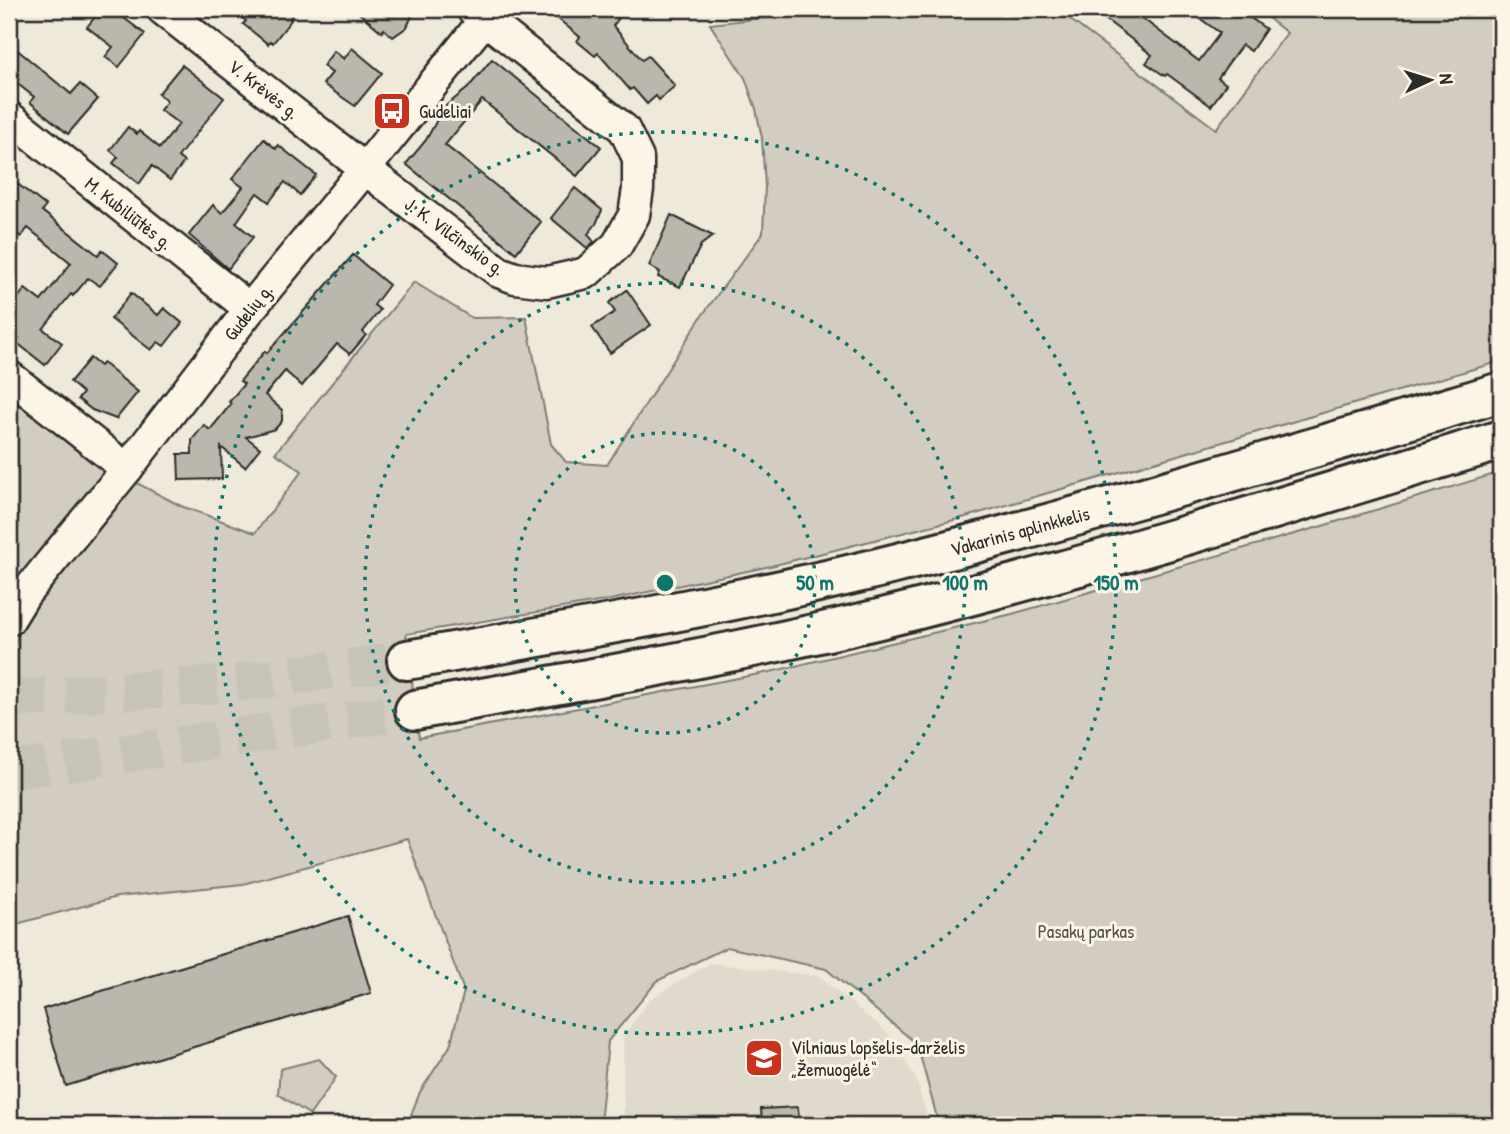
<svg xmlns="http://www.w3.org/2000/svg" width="1510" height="1134" font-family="'Patrick Hand',sans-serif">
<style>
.built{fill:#e0dacc}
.green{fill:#d2cdc0;stroke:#7e7c76;stroke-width:2}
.building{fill:#bcb7ac;stroke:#2b2b2b;stroke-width:2}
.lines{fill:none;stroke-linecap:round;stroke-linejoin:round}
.highway-tunnel{stroke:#c8c3b7;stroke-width:38;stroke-dasharray:38 19;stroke-linecap:butt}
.minor-casing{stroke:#2b2b2b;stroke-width:35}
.highway-casing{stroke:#2b2b2b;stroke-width:44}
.minor{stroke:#fcf5e5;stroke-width:30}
.highway{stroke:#fcf5e5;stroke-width:38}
.ring{fill:none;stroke:#0f766e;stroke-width:3.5;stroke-dasharray:3.5 7}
.labels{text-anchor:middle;stroke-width:6;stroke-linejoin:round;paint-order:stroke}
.street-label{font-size:19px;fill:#2b2b2b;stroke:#fcf5e5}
.poi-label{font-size:19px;fill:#2b2b2b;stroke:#fcf5e5;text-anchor:start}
.park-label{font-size:19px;fill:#555450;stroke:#fcf5e5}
.centre{fill:#0f766e;stroke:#fcf5e5;stroke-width:3.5}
.ring-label{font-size:21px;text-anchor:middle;font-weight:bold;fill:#0f766e;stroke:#fcf5e5;stroke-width:6;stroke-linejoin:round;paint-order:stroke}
</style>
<rect width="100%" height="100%" fill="#efe9da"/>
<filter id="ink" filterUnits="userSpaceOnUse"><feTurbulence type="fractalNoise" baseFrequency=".0143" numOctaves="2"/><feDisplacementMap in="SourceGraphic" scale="14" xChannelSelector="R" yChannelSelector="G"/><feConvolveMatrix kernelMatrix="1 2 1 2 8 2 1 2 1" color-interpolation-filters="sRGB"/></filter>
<g filter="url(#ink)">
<path class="built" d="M710 963 819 976 890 1035 916 1079 929 1125H624L623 1037 649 1000Z"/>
<g class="green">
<path d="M787 9H1056L1216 129 1287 33 1257 9H1501V361L962 518 771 566 610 600 406 634 419 738 770 672 1012 614 1319 527 1501 472V1125H939L917 1044 826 969 727 947 657 981 608 1041 600 1125H407L420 1092 450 1046 464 991 407 839 243 884 117 897 9 926V673C13 615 57 579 92 538 107 520 120 500 133 481L181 506 255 533 302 471 275 453 414 282 472 318 526 317 551 444 566 462 607 465 701 317 763 233 765 187 762 138 756 109 745 78 710 24 773 17Z"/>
<path d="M9 393 109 468 9 600Z"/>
<path d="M319 1059 336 1077 310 1115 278 1094 280 1069Z"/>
</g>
<g class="building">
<path d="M101 9H112L145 34 119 67 105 57 113 47 87 27Z"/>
<path d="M231 9H284L292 15 290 19 291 20 273 43 270 41 268 44 243 24 246 21Z"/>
<path d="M354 9H415L407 27 393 37 384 29 382 32Z"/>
<path d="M546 9H608L619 18 613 26 642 60 648 56 675 86 659 100 656 96 647 104 633 88 630 90 598 53 595 56 577 41 580 37Z"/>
<path d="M1092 9H1130L1199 61 1220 33 1187 9H1238L1266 29 1251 51 1242 45 1230 61 1218 78 1226 84 1211 106 1167 74 1165 76 1146 63 1152 55Z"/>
<path d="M9 43 71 94 80 84 98 99 68 134 30 102 34 97 9 77Z"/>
<path d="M352 48 382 73 355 106 323 84 332 73 323 66 334 51 344 59Z"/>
<path d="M492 59 601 147 577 176 482 100 445 145 541 222 516 253 406 164 426 140 437 120 433 116 468 88Z"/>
<path d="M182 65 224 98 178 157 184 162 170 180 152 166 139 184 113 163 118 157 110 150 128 127 137 134 139 131 160 148 179 124 160 110 167 101 158 94Z"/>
<path d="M264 139 276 149 278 145 316 175 300 195 285 182 269 202 257 193 236 223 253 237 228 269 189 235 213 205 222 213 243 187 232 179Z"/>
<path d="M15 182 46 206 42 211 98 255 102 250 118 263 100 286 88 278 73 296 71 294 43 329 62 343 45 365 16 342 19 338 9 330V309L25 289 41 301 71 263 28 228 21 237 9 227V190Z"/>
<path d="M575 188 602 210 596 224 588 234 594 242 587 248 551 218Z"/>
<path d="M671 215 713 236 701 245 680 287 658 277 660 272 649 266Z"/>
<path d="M353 255 389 285 374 305 380 310 363 332 366 335 350 354 337 344 302 386 285 371 265 395 282 410V421L275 429 246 437 260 448 245 467 221 447 222 479 179 480 178 454H192V440L204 425 210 430 231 404 229 402 244 384 240 381 265 351 267 353Z"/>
<path d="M627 290 651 325 610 353 592 327 615 312 609 303Z"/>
<path d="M131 293 158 315 164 308 182 323 164 346 158 342 151 350 111 319Z"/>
<path d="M90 358 100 366 103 363 138 392 116 419 92 410 78 399 83 393 70 382Z"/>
<path d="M348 916 371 993 66 1086 43 1009Z"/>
<path d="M798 1107 799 1125H762L761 1109Z"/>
</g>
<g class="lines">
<g class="highway-tunnel">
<path d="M9 699 229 684 407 660"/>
<path d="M9 771 415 710"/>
</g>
<defs>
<g id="minor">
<path d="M162 9 365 169 499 272 515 278 547 282 586 273 617 245 634 215 638 189V158L624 129 472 9"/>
<path d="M9 117 250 309"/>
<path d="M9 376 127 469"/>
<path d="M9 620 25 594 127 469 250 309 365 169 493 9"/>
</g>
<g id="highway">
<path d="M407 660C563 633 720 606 874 569 1085 517 1293 454 1501 392"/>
<path d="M415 710C570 682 726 656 879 619 1089 567 1295 503 1501 440"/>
</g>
</defs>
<use href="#minor" class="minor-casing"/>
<use href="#highway" class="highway-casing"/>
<use href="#minor" class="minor"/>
<use href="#highway" class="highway"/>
</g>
</g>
<g class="ring">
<circle cx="665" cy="583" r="150"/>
<circle cx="665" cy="583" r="300"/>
<circle cx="665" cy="583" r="451"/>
</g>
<defs>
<symbol id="bus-square" viewBox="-11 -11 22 22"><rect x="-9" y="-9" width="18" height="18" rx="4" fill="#c8321e" stroke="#fcf5e5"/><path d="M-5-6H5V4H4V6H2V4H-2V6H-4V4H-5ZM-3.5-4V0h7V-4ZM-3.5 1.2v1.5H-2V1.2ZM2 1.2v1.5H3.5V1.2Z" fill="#fff"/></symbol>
<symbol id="school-square" viewBox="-11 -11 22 22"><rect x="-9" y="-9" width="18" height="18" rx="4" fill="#c8321e" stroke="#fcf5e5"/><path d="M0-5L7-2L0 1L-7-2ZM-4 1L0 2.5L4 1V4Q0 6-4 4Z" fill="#fff"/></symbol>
</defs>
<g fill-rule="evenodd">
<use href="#bus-square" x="370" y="89" width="44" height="44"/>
<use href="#school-square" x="742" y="1036" width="44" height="44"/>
</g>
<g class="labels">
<g class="street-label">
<text transform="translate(264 89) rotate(38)" y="7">V. Krėvės g.</text>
<text transform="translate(129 213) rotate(38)" y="7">M. Kubiliūtės g.</text>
<text transform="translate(455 236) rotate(36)" y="7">J. K. Vilčinskio g.</text>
<text transform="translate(248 312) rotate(-52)" y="7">Gudelių g.</text>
<text transform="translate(1020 531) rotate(-15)" y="7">Vakarinis aplinkkelis</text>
</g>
<g class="poi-label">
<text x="419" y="118">Gudeliai</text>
<text x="791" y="1054">Vilniaus lopšelis-darželis<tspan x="791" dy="22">„Žemuogėlė“</tspan></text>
</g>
<g class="park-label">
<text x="1086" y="938">Pasakų parkas</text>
</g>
</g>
<circle cx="665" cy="583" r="10" class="centre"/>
<g class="ring-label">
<text x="815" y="590">50 m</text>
<text x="965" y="590">100 m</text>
<text x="1116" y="590">150 m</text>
</g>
<rect width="1510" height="1134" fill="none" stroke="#fcf5e5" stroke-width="35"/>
<rect x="18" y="18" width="1475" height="1099" fill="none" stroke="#2b2b2b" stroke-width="2.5" filter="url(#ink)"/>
<g transform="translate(1430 80) rotate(86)" stroke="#fcf5e5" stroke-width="5" paint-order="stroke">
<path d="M0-5L12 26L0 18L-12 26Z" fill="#2b2b2b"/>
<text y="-10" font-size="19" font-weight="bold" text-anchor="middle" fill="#2b2b2b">N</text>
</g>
</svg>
